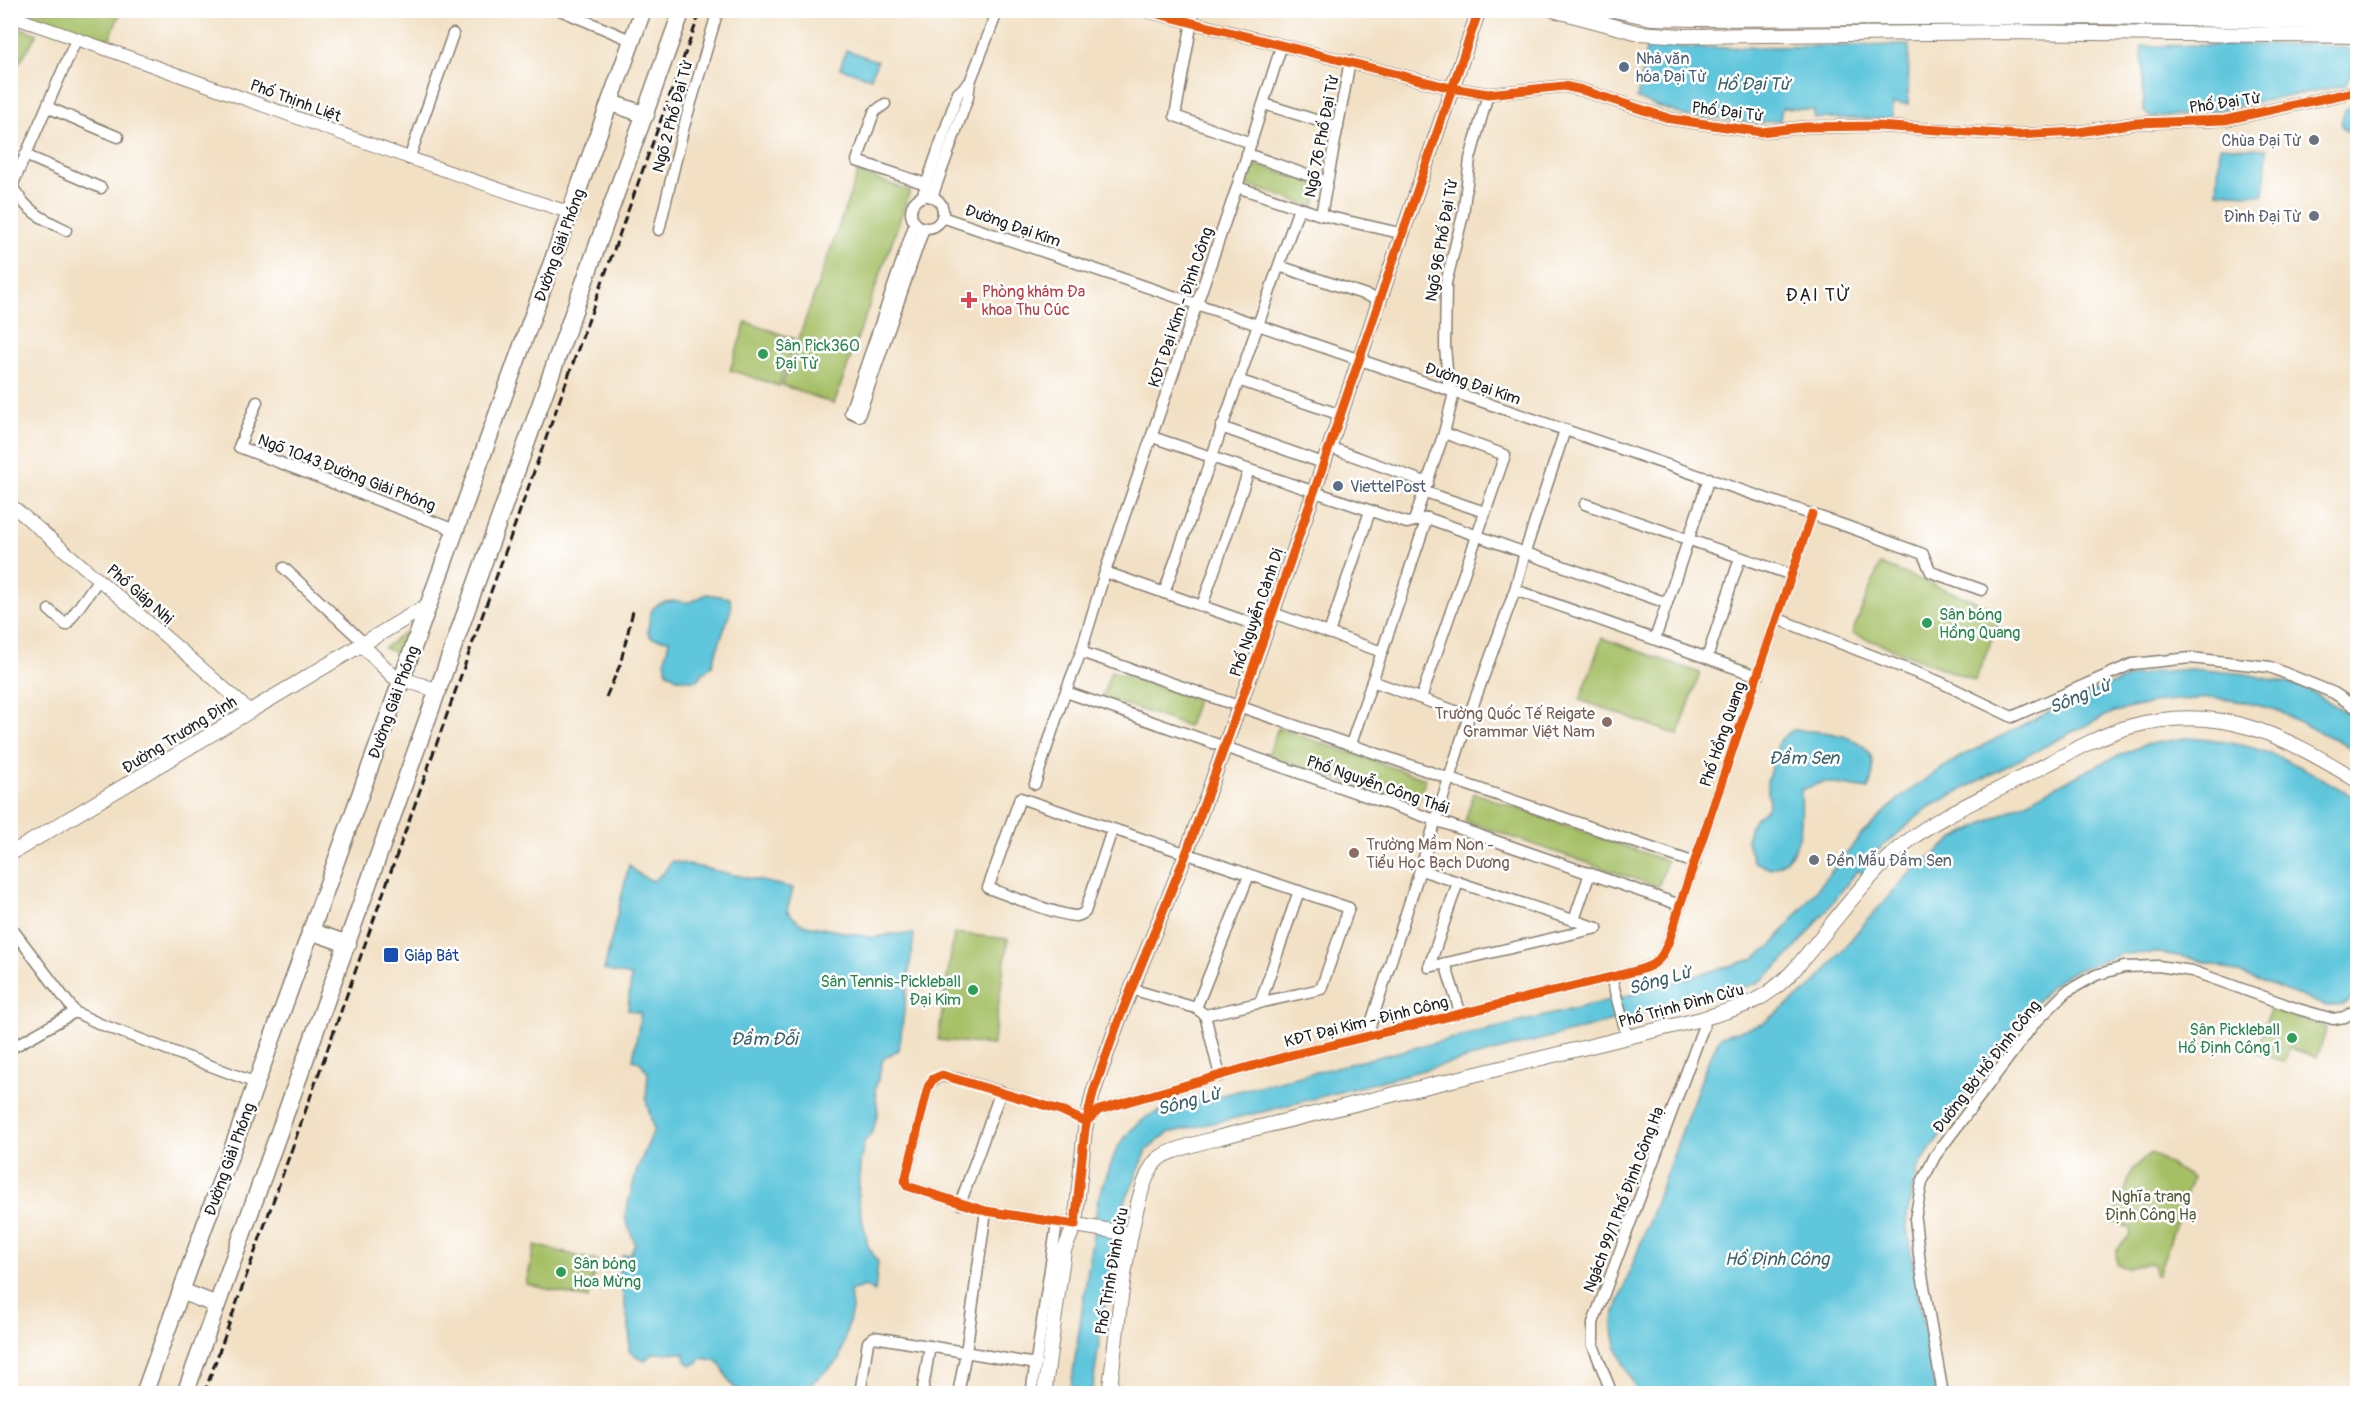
<svg xmlns="http://www.w3.org/2000/svg" width="2368" height="1404" font-family="Pangolin,sans-serif">
<style>
.green{fill:#a5bf65;stroke:#606e40;stroke-width:1.5}
.water{fill:#5fc6dc;stroke:#3e717c;stroke-width:1.5}
.lines{fill:none;stroke-linecap:round;stroke-linejoin:round}
.minor-casing{stroke:#877e70;stroke-width:13}
.tertiary-casing{stroke:#877e70;stroke-width:14}
.secondary-casing{stroke:#877e70;stroke-width:16}
.primary-casing{stroke:#877e70;stroke-width:19}
.minor{stroke:#fff;stroke-width:10}
.tertiary{stroke:#fff;stroke-width:12}
.secondary{stroke:#fff;stroke-width:14}
.primary{stroke:#fff;stroke-width:16}
.rail{stroke:#1c1c1c;stroke-width:3;stroke-dasharray:9 4.5;stroke-linecap:butt}
.cycleway-casing{stroke:#fff;stroke-width:13}
.cycleway{stroke:#e8590c;stroke-width:9}
.service-dot{fill:#5c6f8a;stroke:#fff;stroke-width:2}
.worship-dot{fill:#6b7280;stroke:#fff;stroke-width:2}
.health-dot{fill:#e0444e;stroke:#fff;stroke-width:2}
.leisure-dot{fill:#2e9e5b;stroke:#fff;stroke-width:2}
.education-dot{fill:#8d6e63;stroke:#fff;stroke-width:2}
.transit-dot{fill:#1a4fb4;stroke:#fff;stroke-width:2}
.labels{text-anchor:middle;stroke-width:5;stroke-linejoin:round;paint-order:stroke}
.service-label{font-size:16px;fill:#4e5e75;stroke:#fff;text-anchor:start}
.street-label{font-size:16px;fill:#1c1c1c;stroke:#fff}
.worship-label{font-size:16px;fill:#5b616d;stroke:#fff;text-anchor:end}
.health-label{font-size:16px;fill:#be3a42;stroke:#fff;text-anchor:start}
.leisure-label{font-size:16px;fill:#27864d;stroke:#fff;text-anchor:start}
.education-label{font-size:16px;fill:#785e54;stroke:#fff;text-anchor:end}
.transit-label{font-size:16px;fill:#164399;stroke:#fff;text-anchor:start}
.park-label{font-size:16px;fill:#535d39;stroke:#fff}
.water-label{font-size:18px;font-style:italic;fill:#376069;stroke:#fff}
.neighbourhood-label{font-size:18px;letter-spacing:1.5px;fill:#1c1c1c;stroke:#fff}
</style>
<rect width="100%" height="100%" fill="#fff"/>
<filter id="ink" filterUnits="userSpaceOnUse"><feTurbulence type="fractalNoise" baseFrequency=".0167" numOctaves="2"/><feDisplacementMap in="SourceGraphic" scale="12" xChannelSelector="R" yChannelSelector="G"/><feConvolveMatrix kernelMatrix="1 2 1 2 8 2 1 2 1" color-interpolation-filters="sRGB"/></filter>
<filter id="wash" filterUnits="userSpaceOnUse"><feTurbulence type="fractalNoise" baseFrequency=".008" numOctaves="4" result="noise"/><feDisplacementMap in="SourceGraphic" scale="24" xChannelSelector="R" yChannelSelector="G"/><feGaussianBlur stdDeviation="1.35" result="paint"/><feColorMatrix in="noise" values="0 0 0 0 0 0 0 0 0 0 0 0 0 0 0 0 0 1.4 0 .05"/><feComposite in="paint" operator="in"/></filter>
<g filter="url(#wash)">
<rect width="100%" height="100%" fill="#f2e0c4"/>
<g class="green">
<path d="M27 11H121L110 38 106 40 72 28 67 31 35 21Z"/>
<path d="M11 24 37 34 11 76Z"/>
<path d="M1254 164 1321 185 1314 207 1247 185Z"/>
<path d="M858 172 910 191 834 404 782 385Z"/>
<path d="M746 322 795 339 779 386 730 370Z"/>
<path d="M1880 564 2003 612 1975 681 1852 633Z"/>
<path d="M413 626 402 655 384 648Z"/>
<path d="M1602 638 1700 673 1678 735 1580 700Z"/>
<path d="M1111 671 1197 700 1188 726 1102 697Z"/>
<path d="M1278 728 1426 779 1416 806 1268 755Z"/>
<path d="M1474 793 1667 861 1658 887 1465 821Z"/>
<path d="M954 933 1008 939 993 1045 938 1040Z"/>
<path d="M2270 1009 2327 1028 2317 1057 2289 1048 2285 1062 2256 1053Z"/>
<path d="M2151 1153 2192 1178 2158 1275 2154 1274V1265L2147 1263 2128 1268 2117 1265 2116 1251 2129 1236 2131 1229 2111 1220 2133 1169Z"/>
<path d="M535 1245 597 1261 588 1299 526 1284Z"/>
</g>
<g class="water">
<path d="M1647 44 1692 48 1909 45 1908 104 1893 103 1892 119 1814 118V110L1782 108 1780 120 1757 123 1686 116 1637 99Z"/>
<path d="M2312 44 2348 48 2356 58 2346 85 2203 113 2150 117 2144 111 2142 46Z"/>
<path d="M846 50 877 61 871 78 840 68Z"/>
<path d="M2353 106H2357V133C2349 134 2344 130 2341 123L2345 110Z"/>
<path d="M2220 146 2267 149 2264 195 2217 192Z"/>
<path d="M707 594 730 598 731 609 712 665 695 681 677 678 667 672 665 659 669 640 652 638 648 633C649 609 652 600 679 601 682 601 686 603 689 602 695 601 702 596 707 594Z"/>
<path d="M2191 669 2247 674 2306 688 2357 719V751L2276 710 2244 702 2215 698 2161 701 2114 712 2074 731 1929 807 1870 857 1874 860 1863 874 1858 870C1833 900 1787 967 1755 984L1266 1111 1168 1133 1147 1150 1117 1221 1092 1393 1070 1394 1098 1199 1117 1148 1131 1130 1148 1116 1169 1108 1626 996 1753 959 1771 946 1861 835 1900 798 1931 775 1962 756 2079 697 2130 677 2153 672Z"/>
<path d="M1793 730C1831 731 1891 736 1868 789L1823 782 1801 790C1802 820 1805 858 1770 869L1753 861 1747 841 1749 828 1756 817 1767 809 1769 801 1767 782 1779 741Z"/>
<path d="M2185 738C2260 741 2295 762 2357 799L2358 989C2350 1004 2342 1007 2326 1006L2228 969 2191 958 2158 953 2121 954 2072 972 2052 985 2011 1030 1919 1166 1912 1189 1906 1222 1935 1393H1635V1387C1624 1364 1609 1341 1614 1315L1708 1061 1721 1036 1762 1024 1814 985 1862 926 1910 873 1955 838 2106 761 2144 745Z"/>
<path d="M672 861 793 888 787 911 801 924 874 938 891 934H914L899 1050 883 1059 875 1090 878 1112 873 1131 864 1142 860 1164 858 1199 868 1246 878 1262 875 1292 865 1286 850 1291 852 1310 839 1360 807 1387 805 1393H740L731 1384 718 1361 701 1358 698 1363 691 1365 686 1361 684 1353H654L644 1361 629 1351 630 1333 618 1267 623 1255H630L635 1244 625 1217 636 1172 654 1130 646 1100 648 1073 641 1063 633 1059 641 1013 628 1010 631 976 604 970 629 865 640 875 653 881 664 872Z"/>
</g>
</g>
<g filter="url(#ink)">
<g class="lines">
<defs>
<g id="minor">
<path d="M560 10 633 41"/>
<path d="M1194 10 1175 116 1251 143"/>
<path d="M885 104 874 112 857 161 926 184"/>
<path d="M1264 104 1338 127"/>
<path d="M47 107 118 137"/>
<path d="M1247 154 1327 182"/>
<path d="M25 155 101 188"/>
<path d="M409 159 453 34"/>
<path d="M1237 187 1321 215 1404 234"/>
<circle cx="927" cy="212" r="16"/>
<path d="M922 197 958 93 970 82"/>
<path d="M932 197 968 97 970 82 998 10"/>
<path d="M1321 215 1350 61"/>
<path d="M942 217 1846 526 1923 554 1931 572 1982 590"/>
<path d="M915 223 850 412 859 416 924 228"/>
<path d="M66 230C41 218 26 211 12 186L76 40"/>
<path d="M659 230 683 130 718 10"/>
<path d="M1279 266 1381 300"/>
<path d="M1238 380 1341 415"/>
<path d="M257 402 239 447 455 530"/>
<path d="M1221 427 1323 463"/>
<path d="M1152 437 1407 523 1427 518 1667 603"/>
<path d="M1329 447 1428 483"/>
<path d="M1425 492 1485 512"/>
<path d="M1585 504 1792 575"/>
<path d="M1414 521 1444 433 1454 393 1448 381 1445 346 1446 283 1463 215 1470 159 1488 94"/>
<path d="M284 568 364 643"/>
<path d="M1105 572 1267 629"/>
<path d="M1515 590 1758 676"/>
<path d="M1164 593 1299 208"/>
<path d="M1202 606 1249 470"/>
<path d="M49 610 66 625 99 579"/>
<path d="M1273 613 1382 652"/>
<path d="M1778 619 1940 682 2012 717 2132 664 2191 658 2270 667 2334 693 2358 709"/>
<path d="M1329 633 1370 511"/>
<path d="M1655 639 1709 478"/>
<path d="M1081 652 1695 863"/>
<path d="M1707 658 1740 558"/>
<path d="M1372 681 1469 716"/>
<path d="M1066 692 1680 905"/>
<path d="M1421 698 1505 455 1444 433"/>
<path d="M1351 744 1427 518"/>
<path d="M1035 784 1061 704 1081 652 1105 572 1237 187 1281 47"/>
<path d="M1112 830 1085 912C1082 914 1081 915 1077 916 1062 917 1005 894 988 888L1020 798 1349 908 1321 989 1205 1015"/>
<path d="M1421 870 1597 928"/>
<path d="M1574 920 1590 873"/>
<path d="M13 930 75 1012 100 1024 256 1083"/>
<path d="M1445 963 1460 1012"/>
<path d="M1429 967 1597 928"/>
<path d="M1429 967 1458 882"/>
<path d="M1611 977 1627 1036"/>
<path d="M1131 989 1196 1008 1205 1015 1220 1076"/>
<path d="M1260 1003 1299 891"/>
<path d="M1196 1008 1249 875"/>
<path d="M1367 1036 1469 716 1515 590 1525 552 1565 430"/>
<path d="M10 1049 75 1012"/>
<path d="M960 1204 1001 1091"/>
<path d="M1075 1225 986 1211 907 1186 905 1181 928 1087C936 1073 944 1076 958 1079L1060 1110 1086 1122 1099 1110 1291 1055 1611 977C1625 973 1645 971 1656 962 1668 953 1675 920 1680 905L1812 514"/>
<path d="M860 1394 868 1342 874 1337 1036 1364"/>
<path d="M922 1394 930 1346"/>
<path d="M958 1394 966 1352 986 1211"/>
<path d="M1031 1394 1057 1223"/>
<path d="M1612 1394 1593 1345V1323L1707 1017"/>
<path d="M1943 1394 1920 1263 1915 1219 1922 1182 1935 1156 2033 1025 2066 992 2096 975 2124 967 2158 966 2192 971 2298 1009 2333 1019 2345 1017 2358 1008"/>
</g>
<g id="tertiary">
<path d="M1142 10 1451 88 1488 94 1564 86 1582 90 1671 119 1761 132 1805 127 1877 126 2016 135 2079 132 2136 123 2225 120 2358 91"/>
<path d="M10 16C198 79 382 152 571 213"/>
<path d="M10 504 188 656 249 710"/>
</g>
<g id="secondary">
<path d="M1553 10 1639 33 1683 36 2007 32 2358 36"/>
<path d="M1614 10 1651 18 1698 19 2100 17 2358 23"/>
<path d="M364 643 367 650 393 676 439 691"/>
<path d="M10 854 428 605"/>
<path d="M1075 1225 1131 1234"/>
<path d="M1044 1394 1064 1250 1075 1225 1085 1129 1093 1093 1118 1022 1186 854 1267 629 1479 10"/>
<path d="M1109 1394C1116 1348 1128 1186 1158 1159 1170 1149 1215 1139 1232 1134L1701 1019C1741 1007 1763 1003 1793 971 1829 930 1865 876 1907 842 1940 815 1983 798 2021 778 2054 761 2096 736 2132 726 2219 702 2286 736 2358 781"/>
</g>
<g id="primary">
<path d="M611 103 646 115"/>
<path d="M310 931 348 944"/>
<path d="M181 1291 217 1305"/>
<path d="M144 1394 643 10"/>
<path d="M185 1394 682 10"/>
</g>
</defs>
<use href="#minor" class="minor-casing"/>
<use href="#tertiary" class="tertiary-casing"/>
<use href="#secondary" class="secondary-casing"/>
<use href="#primary" class="primary-casing"/>
<use href="#minor" class="minor"/>
<use href="#tertiary" class="tertiary"/>
<use href="#secondary" class="secondary"/>
<use href="#primary" class="primary"/>
<g class="rail">
<path d="M606 697 620 665 633 611"/>
<path d="M204 1394C370 932 533 470 701 10"/>
</g>
<defs>
<g id="cycleway">
<path d="M1142 10 1451 88 1488 94 1564 86 1582 90 1671 119 1761 132 1805 127 1877 126 2016 135 2079 132 2136 123 2225 120 2358 91"/>
<path d="M1086 1122 1060 1110 942 1075 933 1079 928 1087 905 1181 907 1186 986 1211 1075 1225 1085 1129 1093 1093 1118 1022 1186 854 1267 629 1479 10"/>
<path d="M1086 1122 1099 1110 1291 1055 1611 977C1625 973 1645 971 1656 962 1668 953 1675 920 1680 905L1812 514"/>
</g>
</defs>
<use href="#cycleway" class="cycleway-casing"/>
<use href="#cycleway" class="cycleway"/>
</g>
</g>
<g class="service-dot">
<circle cx="1624" cy="67" r="6"/>
<circle cx="1338" cy="486" r="6"/>
</g>
<g class="worship-dot">
<circle cx="2314" cy="140" r="6"/>
<circle cx="2314" cy="216" r="6"/>
<circle cx="1814" cy="860" r="6"/>
</g>
<path class="health-dot" d="M966 291h6v6h6v6h-6v6h-6v-6h-6v-6h6z"/>
<g class="leisure-dot">
<circle cx="763" cy="354" r="6"/>
<circle cx="1927" cy="623" r="6"/>
<circle cx="973" cy="990" r="6"/>
<circle cx="2292" cy="1038" r="6"/>
<circle cx="561" cy="1272" r="6"/>
</g>
<g class="education-dot">
<circle cx="1607" cy="722" r="6"/>
<circle cx="1354" cy="853" r="6"/>
</g>
<rect class="transit-dot" x="383" y="947" width="16" height="16" rx="3"/>
<g class="labels">
<g class="service-label">
<text x="1636" y="64">Nhà văn<tspan x="1636" dy="18">hóa Đại Từ</tspan></text>
<text x="1350" y="492">ViettelPost</text>
</g>
<g class="street-label">
<text transform="translate(296 100) rotate(20)" y="6">Phố Thịnh Liệt</text>
<text transform="translate(2225 102) rotate(-8)" y="6">Phố Đại Từ</text>
<text transform="translate(1728 111) rotate(7)" y="6">Phố Đại Từ</text>
<text transform="translate(672 116) rotate(-75)" y="6">Ngõ 2 Phố Đại Từ</text>
<text transform="translate(1321 136) rotate(-79)" y="6">Ngõ 76 Phố Đại Từ</text>
<text transform="translate(1013 225) rotate(19)" y="6">Đường Đại Kim</text>
<text transform="translate(1441 240) rotate(-80)" y="6">Ngõ 96 Phố Đại Từ</text>
<text transform="translate(559 245) rotate(-70)" y="6">Đường Giải Phóng</text>
<text transform="translate(1180 307) rotate(-71)" y="6">KĐT Đại Kim - Định Công</text>
<text transform="translate(1473 383) rotate(19)" y="6">Đường Đại Kim</text>
<text transform="translate(347 472) rotate(21)" y="6">Ngõ 1043 Đường Giải Phóng</text>
<text transform="translate(141 594) rotate(41)" y="6">Phố Giáp Nhị</text>
<text transform="translate(1256 612) rotate(-71)" y="6">Phố Nguyễn Cảnh Dị</text>
<text transform="translate(393 702) rotate(-70)" y="6">Đường Giải Phóng</text>
<text transform="translate(179 734) rotate(-32)" y="6">Đường Trương Định</text>
<text transform="translate(1722 734) rotate(-71)" y="6">Phố Hồng Quang</text>
<text transform="translate(1378 784) rotate(19)" y="6">Phố Nguyễn Công Thái</text>
<text transform="translate(1681 1005) rotate(-15)" y="6">Phố Trịnh Đình Cửu</text>
<text transform="translate(1366 1021) rotate(-14)" y="6">KĐT Đại Kim - Định Công</text>
<text transform="translate(1986 1066) rotate(-52)" y="6">Đường Bờ Hồ Định Công</text>
<text transform="translate(229 1159) rotate(-70)" y="6">Đường Giải Phóng</text>
<text transform="translate(1623 1199) rotate(-69)" y="6">Ngách 99/1 Phố Định Công Hạ</text>
<text transform="translate(1111 1271) rotate(-80)" y="6">Phố Trịnh Đình Cửu</text>
</g>
<g class="worship-label">
<text x="2302" y="146">Chùa Đại Từ</text>
<text x="2302" y="222">Đình Đại Từ</text>
<text x="1826" y="866" text-anchor="start">Đền Mẫu Đầm Sen</text>
</g>
<g class="health-label">
<text x="982" y="297">Phòng khám Đa<tspan x="982" dy="18">khoa Thu Cúc</tspan></text>
</g>
<g class="leisure-label">
<text x="775" y="351">Sân Pick360<tspan x="775" dy="18">Đại Từ</tspan></text>
<text x="1939" y="620">Sân bóng<tspan x="1939" dy="18">Hồng Quang</tspan></text>
<text x="961" y="987" text-anchor="end">Sân Tennis-Pickleball<tspan x="961" dy="18">Đại Kim</tspan></text>
<text x="2280" y="1035" text-anchor="end">Sân Pickleball<tspan x="2280" dy="18">Hồ Định Công 1</tspan></text>
<text x="573" y="1269">Sân bóng<tspan x="573" dy="18">Hoa Mừng</tspan></text>
</g>
<g class="education-label">
<text x="1595" y="719">Trường Quốc Tế Reigate<tspan x="1595" dy="18">Grammar Việt Nam</tspan></text>
<text x="1366" y="850" text-anchor="start">Trường Mầm Non -<tspan x="1366" dy="18">Tiểu Học Bạch Dương</tspan></text>
</g>
<g class="transit-label">
<text x="404" y="961">Giáp Bát</text>
</g>
<g class="park-label">
<text x="2151" y="1202">Nghĩa trang<tspan x="2151" dy="18">Định Công Hạ</tspan></text>
</g>
<g class="water-label">
<text x="1753" y="90">Hồ Đại Từ</text>
<text transform="translate(2080 696) rotate(-22)" y="6">Sông Lừ</text>
<text x="1804" y="764">Đầm Sen</text>
<text transform="translate(1660 980) rotate(-16)" y="6">Sông Lừ</text>
<text x="764" y="1045">Đầm Đỗi</text>
<text transform="translate(1189 1101) rotate(-15)" y="6">Sông Lừ</text>
<text x="1777" y="1265">Hồ Định Công</text>
</g>
<g class="neighbourhood-label">
<text x="1819" y="301">ĐẠI TỪ</text>
</g>
</g>
<rect width="2368" height="1404" fill="none" stroke="#fff" stroke-width="36"/>
</svg>
